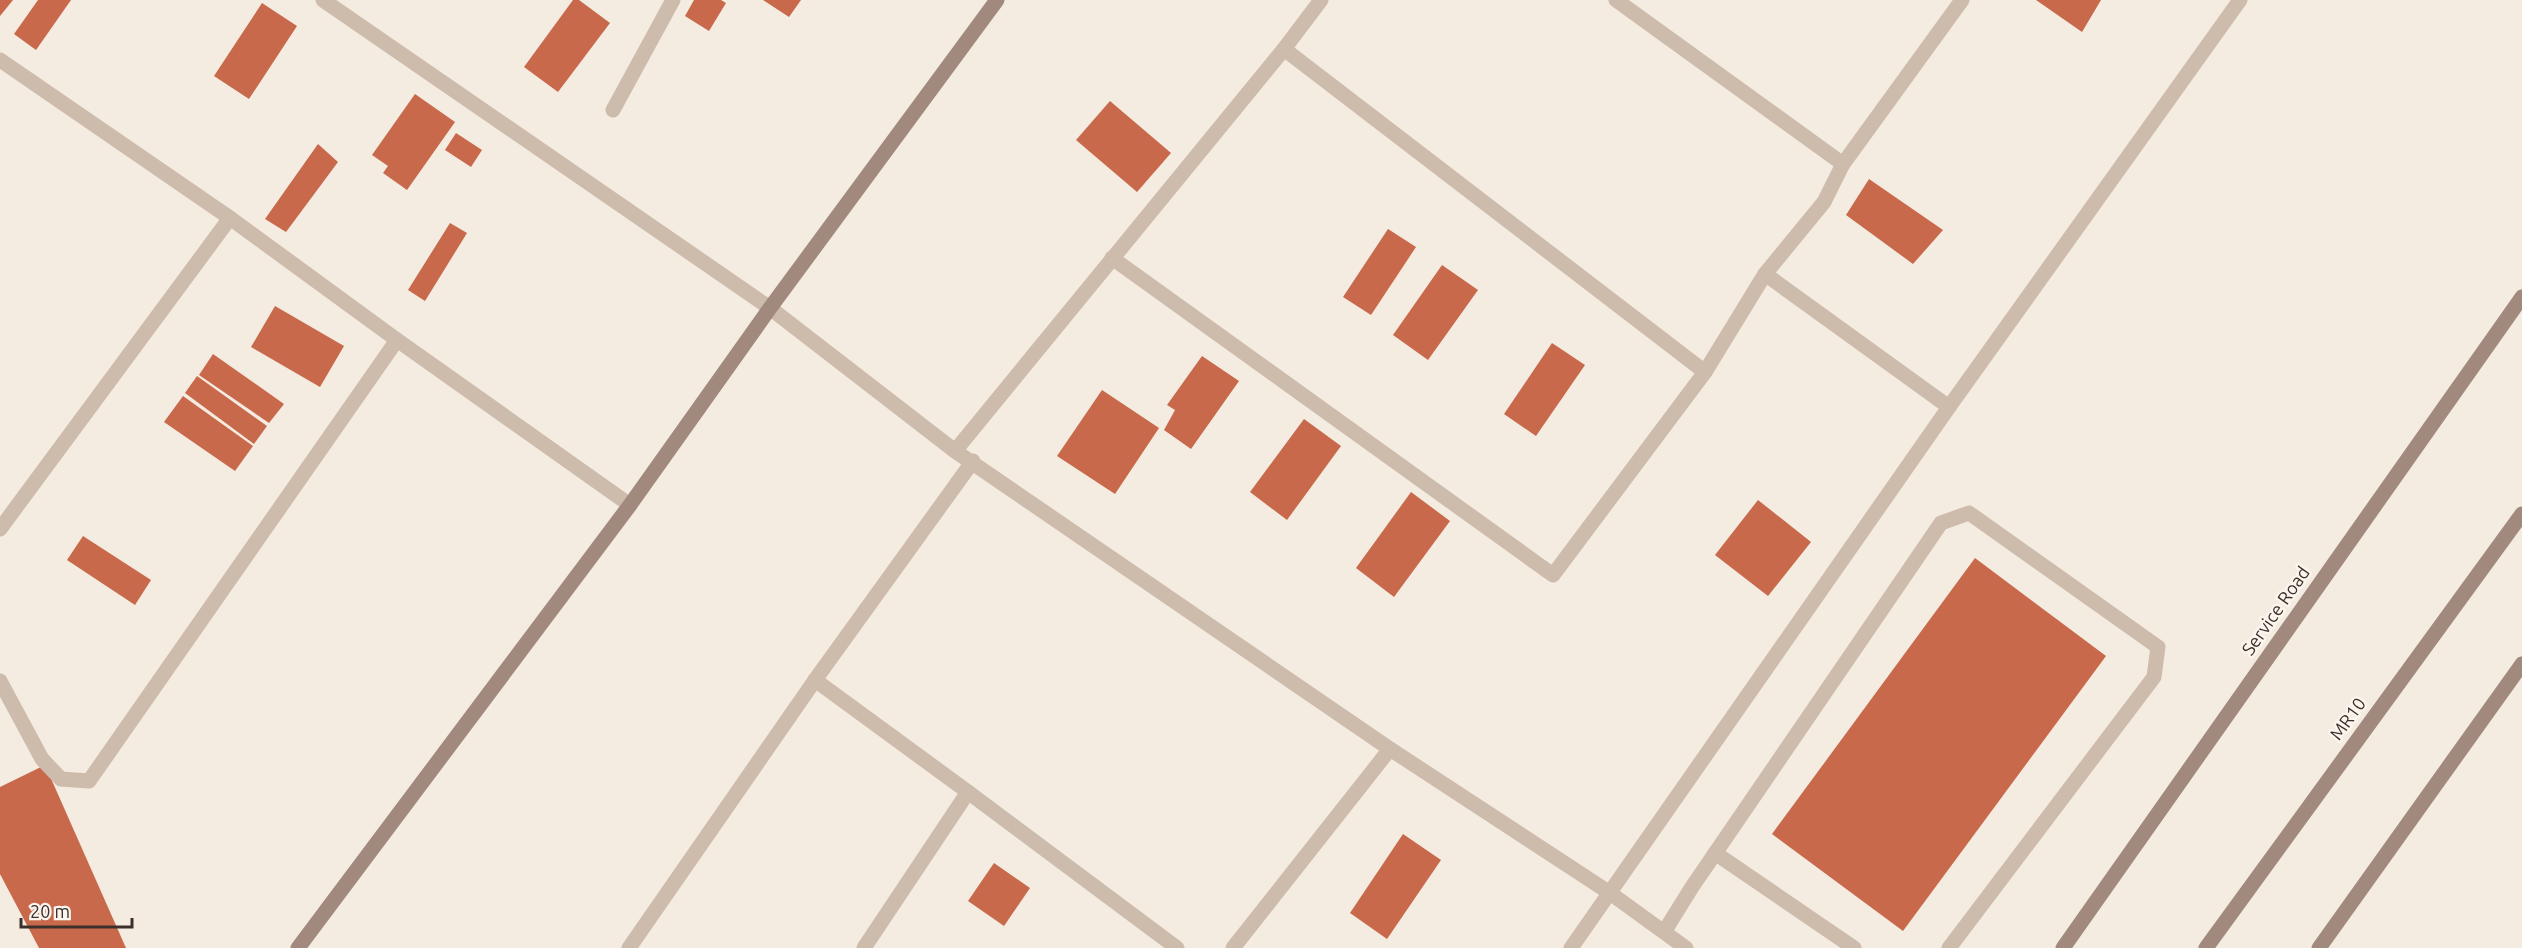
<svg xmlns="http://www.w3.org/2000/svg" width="2522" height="948" font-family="Ubuntu,sans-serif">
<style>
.building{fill:#c8694b}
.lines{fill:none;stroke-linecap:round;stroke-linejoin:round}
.lane{stroke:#cdbbac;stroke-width:15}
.street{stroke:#cdbbac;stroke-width:15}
.secondary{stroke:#a18a7d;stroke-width:15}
.labels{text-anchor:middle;stroke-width:5;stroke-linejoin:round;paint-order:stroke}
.street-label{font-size:18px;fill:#3b302b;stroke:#fbf5ee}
</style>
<rect width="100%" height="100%" fill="#f4ebe1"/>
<g class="building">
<path d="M0 0H13L0 16Z"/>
<path d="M38 0H71L36 50 14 34Z"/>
<path d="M573 0H579L610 23 558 92 524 67Z"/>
<path d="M694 0H721L726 3 709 31 685 16Z"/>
<path d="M763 0H801L789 17Z"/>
<path d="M2036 0H2101L2082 32Z"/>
<path d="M262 3 297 26 249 99 214 76Z"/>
<path d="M415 94 455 122 407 190 383 173 388 166 372 155Z"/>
<path d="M1110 101 1171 153 1137 192 1076 140Z"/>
<path d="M456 133 482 150 471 167 445 150Z"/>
<path d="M318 144 338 162 286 232 265 219Z"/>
<path d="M1869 179 1943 230 1913 264 1846 215Z"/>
<path d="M450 223 467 233 425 301 408 290Z"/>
<path d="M1388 229 1416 247 1371 315 1343 297Z"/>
<path d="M1442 265 1478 290 1428 360 1393 335Z"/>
<path d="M275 306 344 346 320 387 251 347Z"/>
<path d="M1552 343 1585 365 1536 436 1504 414Z"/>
<path d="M213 354 284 404 269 423 199 375Z"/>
<path d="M1202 356 1239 381 1191 449 1164 430 1175 410 1167 405Z"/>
<path d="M197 376 267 426 254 444 185 393Z"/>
<path d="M1102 390 1159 428 1115 494 1057 456Z"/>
<path d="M183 396 253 446 235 471 164 422Z"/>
<path d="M1304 419 1341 446 1287 520 1250 492Z"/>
<path d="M1411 492 1450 521 1394 597 1356 568Z"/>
<path d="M1758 500 1811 542 1768 596 1715 555Z"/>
<path d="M83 536 151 580 135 605 67 560Z"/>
<path d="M1975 558 2106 656 1903 931 1772 834Z"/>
<path d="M45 765 126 948H39L0 874V787Z"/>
<path d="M1403 834 1441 860 1387 939 1350 913Z"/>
<path d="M994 863 1030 888 1004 926 968 901Z"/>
</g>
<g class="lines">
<g class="lane">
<path d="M1715 853 1854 948"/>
<path d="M1664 932 1692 887 1941 523 1969 513 2158 647 2154 677 1949 948"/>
</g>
<g class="street">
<path d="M323 0 770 308 955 451 1390 749 1610 893 1686 948"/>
<path d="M1616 0 1843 164"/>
<path d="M1284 49 1321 0"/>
<path d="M0 60 230 218 397 340 630 505"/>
<path d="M613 110 673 0"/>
<path d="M1112 258 1553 575 1705 372"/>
<path d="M1765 274 1949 407"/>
<path d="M955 451 1284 49 1705 372 1765 274 1824 202 1843 164 1962 0"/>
<path d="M0 529 230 218"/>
<path d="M815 680 968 792"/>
<path d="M0 681 42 759 61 779 89 781 397 340"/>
<path d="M629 948 815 680 973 461"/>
<path d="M864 948 968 792 1177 948"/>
<path d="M1233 948 1390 749"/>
<path d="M1571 948 1949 407 2240 0"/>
</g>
<g class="secondary">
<path d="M298 948 630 505 770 308 997 0"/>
<path d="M2063 948 2522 297"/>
<path d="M2206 948 2522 514"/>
<path d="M2319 948 2522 664"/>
</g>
</g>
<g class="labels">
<g class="street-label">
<text transform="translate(2276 611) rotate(-55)" y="6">Service Road</text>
<text transform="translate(2348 719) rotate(-54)" y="6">MR10</text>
</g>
</g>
<path d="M21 918v9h111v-9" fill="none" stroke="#3b302b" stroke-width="3"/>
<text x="30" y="918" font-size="18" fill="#3b302b" stroke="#fbf5ee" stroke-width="4.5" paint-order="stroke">20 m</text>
</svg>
